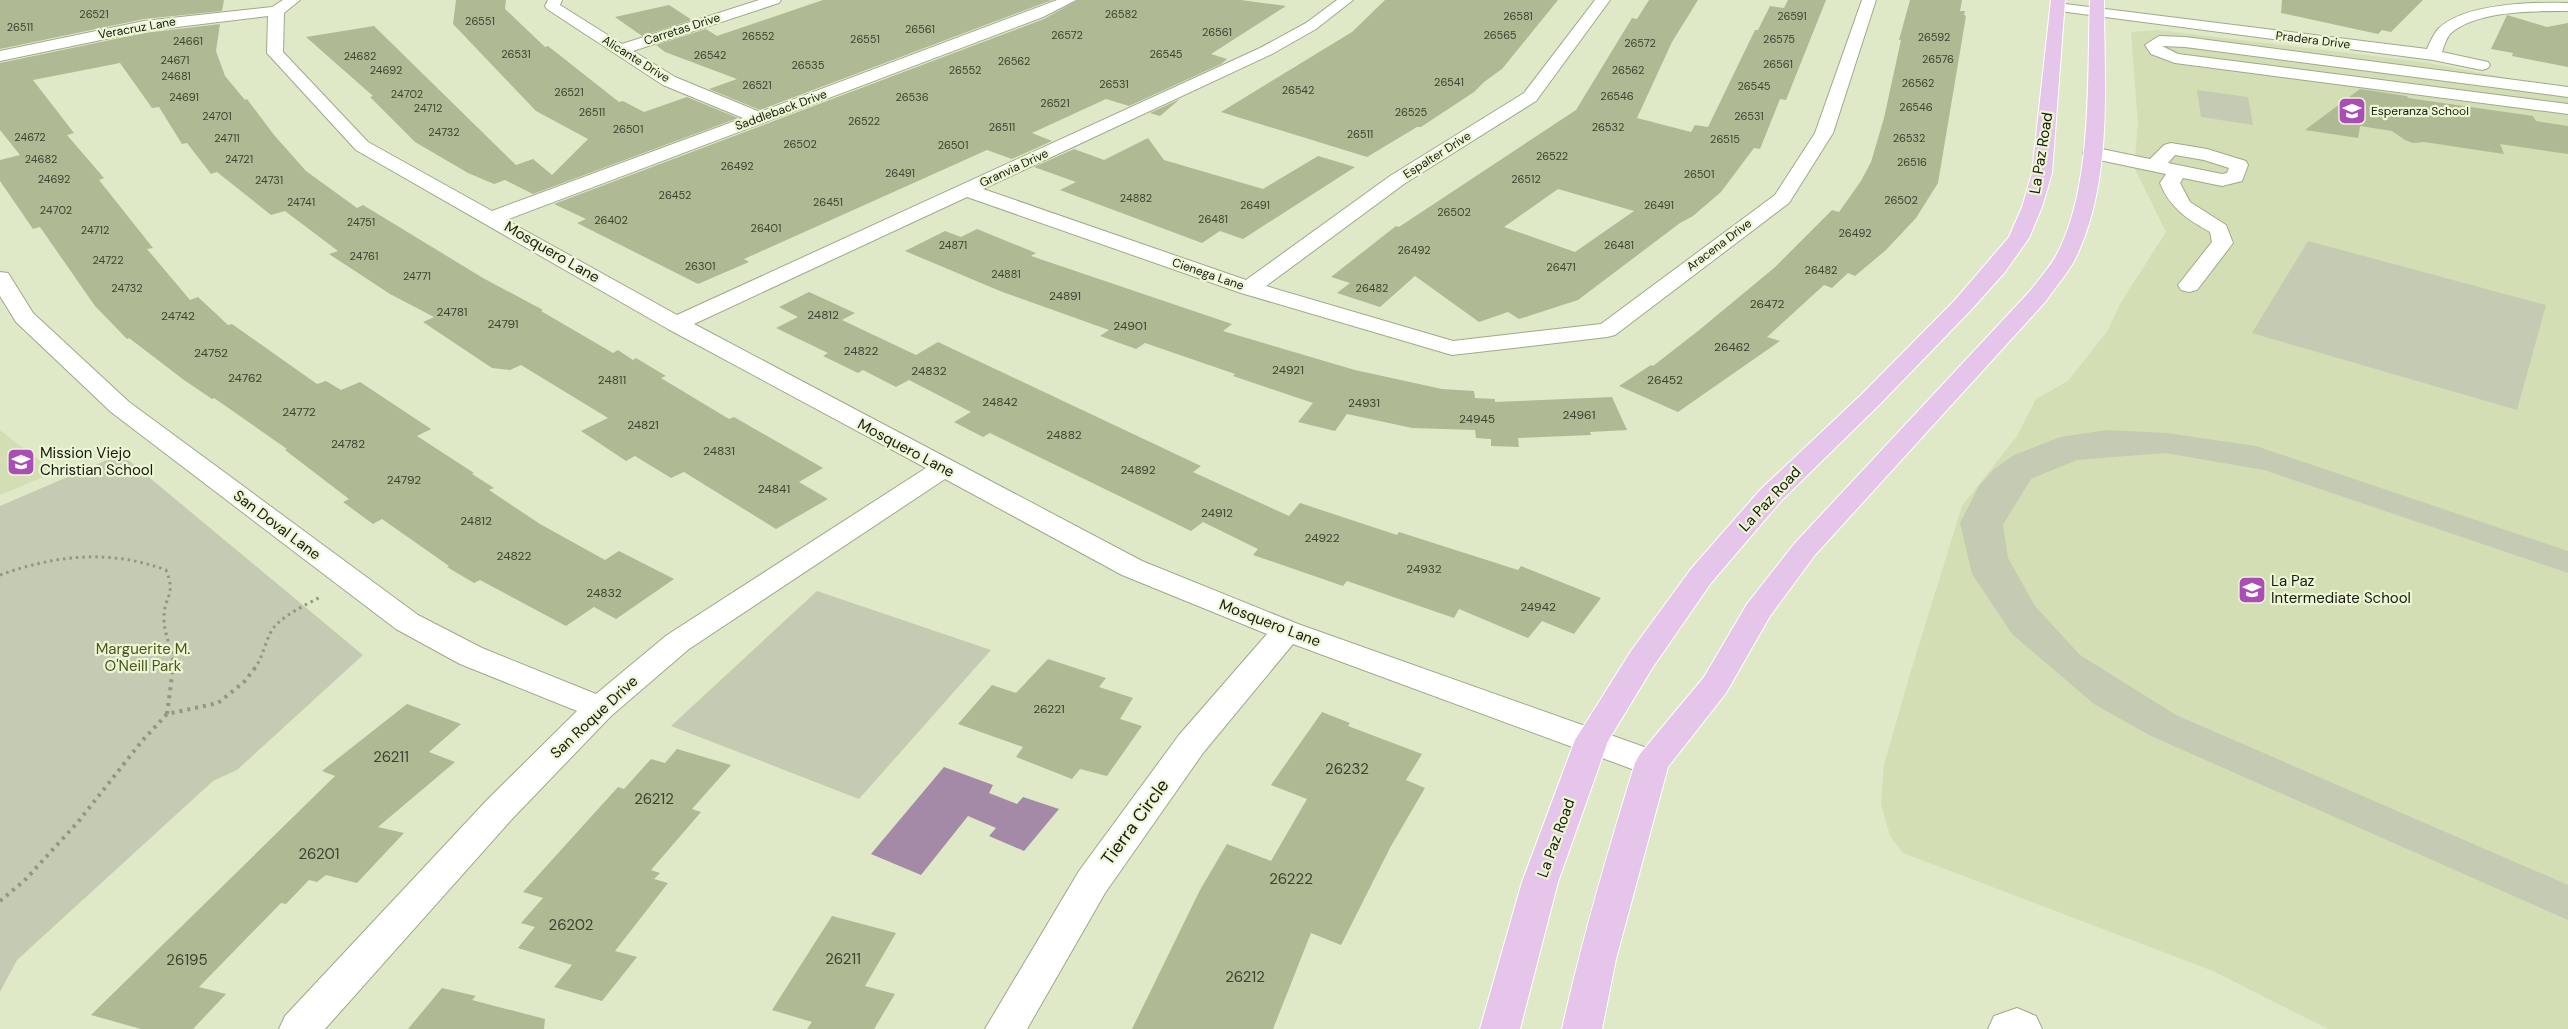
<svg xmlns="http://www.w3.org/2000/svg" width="2568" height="1029" font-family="'DM Sans',sans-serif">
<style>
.built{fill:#d3deb5}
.green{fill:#c4cbb2}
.water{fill:#a58aa8}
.building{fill:#afb994;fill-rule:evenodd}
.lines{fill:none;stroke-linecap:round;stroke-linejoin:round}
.minor-casing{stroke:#a0a988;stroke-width:2}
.major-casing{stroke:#fff;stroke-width:2}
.path-far1{stroke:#91987f;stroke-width:3;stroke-dasharray:2.5 4;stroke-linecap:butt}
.path{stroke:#91987f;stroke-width:4;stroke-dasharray:3 5;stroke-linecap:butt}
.minor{fill:#fff;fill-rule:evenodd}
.major{fill:#e6c5ea;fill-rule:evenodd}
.labels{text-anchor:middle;stroke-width:4.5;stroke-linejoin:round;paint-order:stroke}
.far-number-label{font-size:11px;fill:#3d4230}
.far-street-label{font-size:12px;fill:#171a0e;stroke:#edf6d4}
.far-poi-label{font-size:12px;fill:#171a0e;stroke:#edf6d4;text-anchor:start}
.number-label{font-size:12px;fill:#3d4230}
.street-label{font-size:15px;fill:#171a0e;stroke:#edf6d4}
.poi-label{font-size:15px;fill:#171a0e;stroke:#edf6d4;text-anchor:start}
.park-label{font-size:15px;fill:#4a561c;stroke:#edf6d4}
.near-number-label{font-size:15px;fill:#3d4230}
.near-street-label{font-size:18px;fill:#171a0e;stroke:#edf6d4}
</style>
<rect width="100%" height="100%" fill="#dfe9c7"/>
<g class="built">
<path d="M2158 30 2423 62 2568 89V1029H2328L2213 971 1903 853 1890 836 1881 804 1884 765 1910 674 1962 506 2017 436 2036 399 2068 381 2108 330 2121 302 2166 232 2134 167 2138 124 2131 32Z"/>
<path d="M0 430 28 452 55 472 0 495Z"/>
</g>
<g class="green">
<path d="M2197 90 2248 97 2253 125 2201 117Z"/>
<path d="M2308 241 2546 305 2517 410 2252 333Z"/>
<path d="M2107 430 2167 433 2256 446 2568 551V573L2264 470 2165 453 2077 460 2031 479 2003 525 2008 558 2035 606 2080 655 2176 715 2568 885V920L2151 736 2094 704 2012 634 1972 574 1960 523 1979 486 1994 469 2014 455 2060 437Z"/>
<path d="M121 454 363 655 237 770 213 781 17 960 0 992V506Z"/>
<path d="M817 591 991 650 859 799 671 726Z"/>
</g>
<path class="water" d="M944 767 993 785 989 793 1017 804 1023 797 1059 809 1024 851 989 836 996 828 968 816 921 875 871 854Z"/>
<g class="building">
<path d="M0 0H224L222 11 144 19 0 49Z"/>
<path d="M456 0H506L505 9 545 47 548 46 619 102 623 101 644 112 687 97 738 118 533 194 505 180 494 184 468 173 415 142 370 97 373 96 306 37 374 26 516 165 533 159 552 175 588 139 536 111 453 24Z"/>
<path d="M823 0H1052L760 110 709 89 737 79 665 52 656 45 706 29 717 36Z"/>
<path d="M1078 0H1241L1286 6 1211 54 1227 59 1221 64 1129 106 1106 99 1032 133 1052 141 1012 159 987 150 744 259 749 262 698 284 577 223 586 219 554 204 1044 19Z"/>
<path d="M1385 0H1558L1502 69 1484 82 1474 92 1421 127H1417L1367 157 1221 112 1352 32Z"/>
<path d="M1649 0H1698L1672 42 1637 118 1691 132 1695 125 1708 127 1755 30H1758L1770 6 1784 8 1788 0H1826L1786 100 1780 99 1760 149 1754 148 1721 192 1693 216 1680 223 1578 300 1519 319 1508 312 1479 322 1415 276 1380 307 1337 293 1350 283 1331 277 1396 226 1399 227 1576 110 1632 18 1637 19ZM1558 189 1634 211 1575 252 1504 227Z"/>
<path d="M1910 0H1962L1960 11H1965L1964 15 1966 16 1938 183 1916 218 1886 250 1855 276 1848 273 1832 288 1824 285 1767 337 1780 341 1678 412 1619 386 1651 365 1653 366 1698 331 1774 268 1832 210 1839 212 1861 181 1871 162 1884 118 1901 40H1899Z"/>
<path d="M2282 0H2423L2391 32 2382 30 2378 34 2281 13Z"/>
<path d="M669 5 692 20 642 36 615 17Z"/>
<path d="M2507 15 2547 27 2568 23V67L2512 56 2513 53 2491 49Z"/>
<path d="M220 24 216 51 225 76 245 100 247 99 274 135 306 171 357 208 363 205 483 278 543 310 541 311 613 353 618 350 633 360 636 358 666 376 661 378 729 419 734 417 823 468 799 482 828 499 776 529 684 472 671 478 635 456 626 461 581 431 608 418 521 365 510 370 492 368 423 322 434 317 390 294 329 254 338 251 285 211 271 215 217 172 211 174 187 143 182 144 159 107 152 108 120 63 33 80 74 133 67 135 104 178 99 180 153 248 147 249 190 300 198 297 228 325 232 324 317 384 326 381 341 390 360 382 431 429 417 436 474 473 472 474 494 488 489 490 540 524 605 560 619 551 674 579 616 619 594 607 566 626 480 580 474 583 447 567 449 566 382 519 373 524 343 502 349 499 285 450 287 449 214 398 212 399 184 380 129 338 127 339 95 306 40 227 33 229 0 181V160L20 155 0 130V63L144 33Z"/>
<path d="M2360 89 2407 96 2408 98 2533 116 2536 121 2568 126V154L2500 144 2504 154 2424 142 2413 143 2405 140 2392 131 2360 126 2358 138 2305 130Z"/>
<path d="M1180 99 1160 116 1150 113Z"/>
<path d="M1148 138 1164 160 1263 189 1318 156 1355 167 1243 239 1220 231 1202 243 1060 190 1076 182 1034 167 1074 149 1104 160Z"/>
<path d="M977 229 1036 253 1031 256 1232 324 1223 331 1355 370 1442 389 1474 391 1475 398 1495 399V402L1612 397 1627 430 1590 432 1591 435 1518 438 1519 447 1491 446V439L1476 438 1475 430 1412 428 1347 414 1335 431 1298 422 1313 403 1233 376 1235 374 1145 343 1136 349 1100 336 1109 330 1000 291 905 251 945 231 961 237Z"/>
<path d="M809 292 855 313 842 320 916 355 938 342 1201 466 1193 472 1289 516 1300 503 1397 535 1399 532 1518 570 1521 566 1601 598 1574 634 1542 621 1528 638 1459 609 1454 618 1347 581 1343 586 1253 555 1258 549 1203 522 1191 531 990 433 983 437 954 422 971 412 909 380 896 387 863 370 858 373 823 356 828 353 776 328 798 317 779 307Z"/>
<path d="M1048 659 1106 678 1099 687 1133 698 1120 719 1142 726 1107 776 1080 769 1072 779 1016 757 1023 747 958 724 992 685 1016 693Z"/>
<path d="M407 704 461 724 429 752 455 762 378 827 404 833 357 883 326 875 317 882 309 880 286 904 281 903 199 987 226 994 193 1029H141L91 1015 335 776 322 771Z"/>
<path d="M1322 712 1350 723 1348 726 1422 754 1406 780 1425 788 1391 846 1341 945 1311 933 1273 1029H1132L1200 890 1227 844 1271 861 1307 799 1271 785Z"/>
<path d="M677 749 731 765 692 809 701 812 651 870 660 873 654 879 668 883 615 951 637 957 602 1001 554 987 572 965 518 948 535 927 521 923 543 898 523 892 618 787 624 789 651 759 665 763Z"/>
<path d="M832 916 896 933 865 986 895 994 874 1029H807L812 1022 772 1010Z"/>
<path d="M442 988 476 996 472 1000 545 1019 544 1029H408Z"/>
</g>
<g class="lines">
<defs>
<g id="minor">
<path d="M283 0H300L284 13 283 52 368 142 492 211 743 118 663 85 547 9 545 6 548 0H562L560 5 622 44 759 0H781L779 3 633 51 675 77 760 112 1057 0H1076L1043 17 506 220 677 315 1260 48 1306 23 1337 0H1353L1316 29 1272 54 983 189 1246 280 1390 176 1524 93 1595 0H1610L1536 101 1404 184 1266 286 1453 341 1601 324 1775 195 1815 133 1862 0H1876L1833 133 1789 203 1615 335 1607 337 1452 355 1241 293 967 197 694 324 1142 561 1298 624 1664 754 1669 763 1664 772 1652 776 1640 772 1293 644 1203 753 1105 893 1027 1029H985L1079 871 1179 735 1267 634 1122 575 945 479 689 649 611 716 512 819 325 1029H279L285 1016 488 799 577 711 460 664 396 629 111 412 16 322 0 296V272L8 273 33 313 129 402 418 615 482 648 596 694 667 635 926 468 668 329 356 150 267 53 268 16 144 31 0 61V51L144 21 272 7Z"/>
<path d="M2057 3 2427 49C2430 42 2433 35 2438 29 2464 3 2534 2 2568 3V11C2535 11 2476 10 2450 34 2446 39 2444 46 2442 52L2488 62 2490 65 2488 68 2482 70 2433 60 2052 10 2050 7Z"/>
<path d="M2159 36 2185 37 2568 87V97L2185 47 2162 46 2178 54 2568 104V114L2175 63 2151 54 2145 45Z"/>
<path d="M2171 143 2207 149 2246 161 2248 165 2242 181 2222 186 2183 178 2180 183 2190 202 2226 225 2233 243 2197 290 2189 292 2181 290 2178 285 2212 242 2210 232C2187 219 2170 208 2160 183L2166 174 2085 157 2083 153 2085 149 2092 147 2150 159 2164 145ZM2175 155 2204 160 2229 168 2227 173 2222 174 2168 163Z"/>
<path d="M2017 1008 2036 1016 2042 1029H1988L1994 1016Z"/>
</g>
<g id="major">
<path d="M2051 0H2065L2052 173 2042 207 2029 238 2005 272 1971 310 1880 404 1781 501 1711 583 1653 667 1608 741 1558 882 1520 1029H1480L1522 882 1575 740 1631 651 1691 569 1761 489 1862 394 1955 300 2009 237 2022 207 2032 173Z"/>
<path d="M2090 0H2104C2104 83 2113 176 2078 253 2071 270 2056 286 2046 301L1815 555 1770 616 1726 693 1668 767 1616 959 1602 1029H1562C1582 939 1608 851 1635 763L1640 754 1704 677 1747 604 1795 543 2030 291C2039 279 2050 267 2057 254 2093 186 2087 77 2090 0Z"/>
</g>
</defs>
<use href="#minor" class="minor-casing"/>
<use href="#major" class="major-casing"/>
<g class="path-far1">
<path d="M0 575C56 555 109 549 166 570 177 596 163 597 164 619 164 636 174 651 173 669"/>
<path d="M254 669C264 657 265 638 275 626 287 613 306 605 322 596"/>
</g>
<g class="path">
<path d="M167 714 173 668"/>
<path d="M0 901 24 881 78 822 142 741 167 714 218 703 244 682 255 668"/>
</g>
<use href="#minor" class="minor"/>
<use href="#major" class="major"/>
</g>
<defs>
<symbol id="school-square" viewBox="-11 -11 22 22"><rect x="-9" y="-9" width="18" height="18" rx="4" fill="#ab4db6" stroke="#edf6d4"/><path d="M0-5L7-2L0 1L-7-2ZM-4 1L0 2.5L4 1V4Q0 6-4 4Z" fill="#fff"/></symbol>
</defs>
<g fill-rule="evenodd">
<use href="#school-square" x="2336" y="95" width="32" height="32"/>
<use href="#school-square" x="5" y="446" width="32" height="32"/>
<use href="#school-square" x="2236" y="574" width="32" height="32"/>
</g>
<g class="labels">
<g class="far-number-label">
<text x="94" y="18">26521</text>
<text x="1121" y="18">26582</text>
<text x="1518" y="20">26581</text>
<text x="1792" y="20">26591</text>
<text x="480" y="25">26551</text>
<text x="20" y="31">26511</text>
<text x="920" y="33">26561</text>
<text x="1217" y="36">26561</text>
<text x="1067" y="39">26572</text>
<text x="1500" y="39">26565</text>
<text x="758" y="40">26552</text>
<text x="1934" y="41">26592</text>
<text x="865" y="43">26551</text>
<text x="1779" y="43">26575</text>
<text x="188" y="45">24661</text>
<text x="1640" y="47">26572</text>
<text x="516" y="58">26531</text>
<text x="1166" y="58">26545</text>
<text x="710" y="59">26542</text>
<text x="360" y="60">24682</text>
<text x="1938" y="63">26576</text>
<text x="175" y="64">24671</text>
<text x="1014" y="65">26562</text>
<text x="1778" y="68">26561</text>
<text x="808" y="69">26535</text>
<text x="386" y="74">24692</text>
<text x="965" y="74">26552</text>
<text x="1628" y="74">26562</text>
<text x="176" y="80">24681</text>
<text x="1449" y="86">26541</text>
<text x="1918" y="87">26562</text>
<text x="1114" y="88">26531</text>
<text x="757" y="89">26521</text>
<text x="1754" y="90">26545</text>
<text x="1298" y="94">26542</text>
<text x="569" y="96">26521</text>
<text x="407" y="98">24702</text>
<text x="1617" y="100">26546</text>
<text x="184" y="101">24691</text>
<text x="912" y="101">26536</text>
<text x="1055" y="107">26521</text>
<text x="1916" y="111">26546</text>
<text x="428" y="112">24712</text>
<text x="592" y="116">26511</text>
<text x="1411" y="116">26525</text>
<text x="217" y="120">24701</text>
<text x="1749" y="120">26531</text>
<text x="864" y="125">26522</text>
<text x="1002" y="131">26511</text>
<text x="1608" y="131">26532</text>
<text x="628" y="133">26501</text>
<text x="444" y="136">24732</text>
<text x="1360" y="138">26511</text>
<text x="30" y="141">24672</text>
<text x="227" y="142">24711</text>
<text x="1909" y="142">26532</text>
<text x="1725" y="143">26515</text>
<text x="800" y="148">26502</text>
<text x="953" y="149">26501</text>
<text x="1552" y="160">26522</text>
<text x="41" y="163">24682</text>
<text x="239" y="163">24721</text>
<text x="1912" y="166">26516</text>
<text x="737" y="170">26492</text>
<text x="900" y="177">26491</text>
<text x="1699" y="178">26501</text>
<text x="54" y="183">24692</text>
<text x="1526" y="183">26512</text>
<text x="269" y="184">24731</text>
<text x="675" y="199">26452</text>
<text x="1136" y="202">24882</text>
<text x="1901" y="204">26502</text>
<text x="301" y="206">24741</text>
<text x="828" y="206">26451</text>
<text x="1255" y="209">26491</text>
<text x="1659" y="209">26491</text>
<text x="56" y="214">24702</text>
<text x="1454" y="216">26502</text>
<text x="1213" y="223">26481</text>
<text x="611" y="224">26402</text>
<text x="361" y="226">24751</text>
<text x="766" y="232">26401</text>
<text x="95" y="234">24712</text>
<text x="1855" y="237">26492</text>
<text x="953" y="249">24871</text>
<text x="1619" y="249">26481</text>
<text x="1414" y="254">26492</text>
<text x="364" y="260">24761</text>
<text x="108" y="264">24722</text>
<text x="700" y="270">26301</text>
<text x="1561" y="271">26471</text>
<text x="1821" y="274">26482</text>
<text x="1006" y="278">24881</text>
<text x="417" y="280">24771</text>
<text x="127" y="292">24732</text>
<text x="1372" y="292">26482</text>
</g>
<g class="far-street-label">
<text transform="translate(137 28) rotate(-10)" y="4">Veracruz Lane</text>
<text transform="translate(682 29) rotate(-18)" y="4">Carretas Drive</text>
<text transform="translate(2313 40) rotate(7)" y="4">Pradera Drive</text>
<text transform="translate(636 59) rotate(32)" y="4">Alicante Drive</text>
<text transform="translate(781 110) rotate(-20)" y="4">Saddleback Drive</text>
<text transform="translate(1437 155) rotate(-32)" y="4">Espalter Drive</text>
<text transform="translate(1014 168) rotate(-25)" y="4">Granvia Drive</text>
<text transform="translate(1719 245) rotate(-37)" y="4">Aracena Drive</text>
<text transform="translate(1208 274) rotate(19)" y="4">Cienega Lane</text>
</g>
<g class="far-poi-label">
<text x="2371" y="115">Esperanza School</text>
</g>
<g class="number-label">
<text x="1065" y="300">24891</text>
<text x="1767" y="308">26472</text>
<text x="452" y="316">24781</text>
<text x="823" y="319">24812</text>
<text x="178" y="320">24742</text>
<text x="503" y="328">24791</text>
<text x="1130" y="330">24901</text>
<text x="1732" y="351">26462</text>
<text x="861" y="355">24822</text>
<text x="211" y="357">24752</text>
<text x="1288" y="374">24921</text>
<text x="929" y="375">24832</text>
<text x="245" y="382">24762</text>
<text x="612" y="384">24811</text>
<text x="1665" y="384">26452</text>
<text x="1000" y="406">24842</text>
<text x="1364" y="407">24931</text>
<text x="299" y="416">24772</text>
<text x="1579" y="419">24961</text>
<text x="1477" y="423">24945</text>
<text x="643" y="429">24821</text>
<text x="1064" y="439">24882</text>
<text x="348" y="448">24782</text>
<text x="719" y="455">24831</text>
<text x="1138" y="474">24892</text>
<text x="404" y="484">24792</text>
<text x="774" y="493">24841</text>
<text x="1217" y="517">24912</text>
<text x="476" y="525">24812</text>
<text x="1322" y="542">24922</text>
<text x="514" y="560">24822</text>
<text x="1424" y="573">24932</text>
<text x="604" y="597">24832</text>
<text x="1538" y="611">24942</text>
<text x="1049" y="713">26221</text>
</g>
<g class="street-label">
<text transform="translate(2041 153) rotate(-81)" y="5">La Paz Road</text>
<text transform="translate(552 252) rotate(30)" y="5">Mosquero Lane</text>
<text transform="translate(906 448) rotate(28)" y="5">Mosquero Lane</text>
<text transform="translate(1770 499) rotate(-47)" y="5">La Paz Road</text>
<text transform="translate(277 525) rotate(37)" y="5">San Doval Lane</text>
<text transform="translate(1270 623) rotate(21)" y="5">Mosquero Lane</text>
<text transform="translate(594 717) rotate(-43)" y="5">San Roque Drive</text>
<text transform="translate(1556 838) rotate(-70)" y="5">La Paz Road</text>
</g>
<g class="poi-label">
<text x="40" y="458">Mission Viejo<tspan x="40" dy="17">Christian School</tspan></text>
<text x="2271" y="586">La Paz<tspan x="2271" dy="17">Intermediate School</tspan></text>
</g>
<g class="park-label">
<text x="143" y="654">Marguerite M.<tspan x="143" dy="17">O'Neill Park</tspan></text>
</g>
<g class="near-number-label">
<text x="391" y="762">26211</text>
<text x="1347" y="774">26232</text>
<text x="654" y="804">26212</text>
<text x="319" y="859">26201</text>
<text x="1291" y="884">26222</text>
<text x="571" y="930">26202</text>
<text x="843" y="964">26211</text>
<text x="187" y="965">26195</text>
<text x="1245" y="982">26212</text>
</g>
<g class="near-street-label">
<text transform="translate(1135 822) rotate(-54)" y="6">Tierra Circle</text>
</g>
</g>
</svg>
